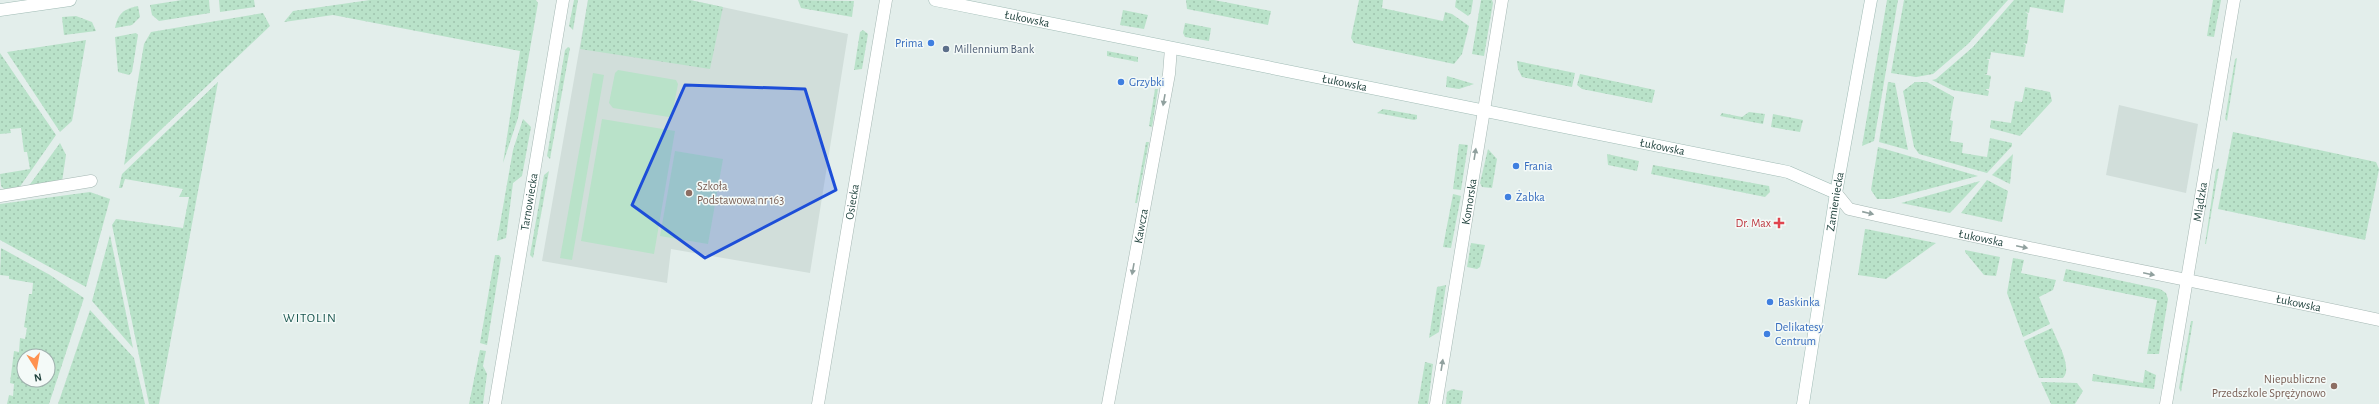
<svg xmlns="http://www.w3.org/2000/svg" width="2379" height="404" font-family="'Alegreya Sans',sans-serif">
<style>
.built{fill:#d1deda}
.grass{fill:url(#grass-dots);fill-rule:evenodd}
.pitch{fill:#b9e2c9}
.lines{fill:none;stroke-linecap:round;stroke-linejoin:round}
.street-casing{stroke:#a5b7b3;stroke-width:13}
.secondary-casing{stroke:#a0bbb5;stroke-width:13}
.street{stroke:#fff;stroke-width:12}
.secondary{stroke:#fff;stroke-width:12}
.oneway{fill:#90a09e}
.marked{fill:#1d4ed8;fill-opacity:0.2;stroke:#1d4ed8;stroke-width:3;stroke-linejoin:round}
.shop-dot{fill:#3f7fe0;stroke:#f4faf8;stroke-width:1.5}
.service-dot{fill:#5c6f8a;stroke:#f4faf8;stroke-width:1.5}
.education-dot{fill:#8d6e63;stroke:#f4faf8;stroke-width:1.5}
.health-dot{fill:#e0444e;stroke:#f4faf8;stroke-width:1.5}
.labels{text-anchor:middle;stroke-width:3;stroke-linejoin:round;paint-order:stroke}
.street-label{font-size:12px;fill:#20423d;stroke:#f4faf8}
.shop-label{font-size:12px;fill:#366cbe;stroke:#f4faf8;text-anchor:start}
.service-label{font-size:12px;fill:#4e5e75;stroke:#f4faf8;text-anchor:start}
.education-label{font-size:12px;fill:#785e54;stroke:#f4faf8;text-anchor:start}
.health-label{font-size:12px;fill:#be3a42;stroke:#f4faf8;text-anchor:end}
.neighbourhood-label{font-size:13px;letter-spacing:1px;fill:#1a564f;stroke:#f4faf8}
</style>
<defs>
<pattern id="grass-dots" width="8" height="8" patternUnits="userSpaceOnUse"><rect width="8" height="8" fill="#b9e2c9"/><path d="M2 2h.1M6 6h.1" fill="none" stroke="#9fc3ae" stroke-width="1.8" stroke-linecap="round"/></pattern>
</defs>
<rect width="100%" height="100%" fill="#e3eeeb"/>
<g class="built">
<path d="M588 0H690L848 34 810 273 671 249 667 283 542 261Z"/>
<path d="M2119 105 2198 124 2186 193 2106 175Z"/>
</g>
<g class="grass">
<path d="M182 0H209L210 13 159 21 152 15 150 5Z"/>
<path d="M219 0H254L255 7 220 12Z"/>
<path d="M370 0H536L538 3 518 118 503 163 520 51 333 15 284 22 293 11Z"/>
<path d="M574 0H578L573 30 569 26Z"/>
<path d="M588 0H690L723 7 710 69 580 49Z"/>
<path d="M798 0 854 1 852 17 801 8Z"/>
<path d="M1186 0H1214L1271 11 1268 25 1187 9Z"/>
<path d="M1359 0H1383L1382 8 1443 21 1445 12 1452 14 1469 26 1462 54 1454 64 1354 43 1351 38Z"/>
<path d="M1456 0H1473L1471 13 1468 16 1455 7Z"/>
<path d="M1481 0H1492L1493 3 1484 56 1472 54Z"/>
<path d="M1887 0H1898L1874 141 1862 146Z"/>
<path d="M1904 0H2008L1968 44 1933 74 1916 77 1891 73Z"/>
<path d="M2014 0H2065L2063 13 2030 7 2029 13 2025 12 2028 14 2026 29H2022L2029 30 2027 44 2023 43 2026 45 2024 57 1991 52 1990 59H1986L1989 60 1987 74H1984L1991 76 1989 89H1985L1989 91 1988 96 1952 90 1932 80 1936 79 1973 47Z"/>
<path d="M2213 0H2221L2214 37 2207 36Z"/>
<path d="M138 6 140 17 132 25 115 28C118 13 124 9 138 6Z"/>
<path d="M1123 10 1148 15 1144 29 1120 25Z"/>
<path d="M263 13 270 26 124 165 144 44 151 32Z"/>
<path d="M76 16 92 22 96 31 64 35 62 17Z"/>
<path d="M1185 23 1211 28 1209 41 1185 37 1183 33Z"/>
<path d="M863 30 868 34 862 69 854 70 860 32Z"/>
<path d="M136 33 138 35 132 72 129 75 118 72 115 37Z"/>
<path d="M86 40 72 121 60 132 7 52Z"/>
<path d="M568 47 570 48 550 159 547 156 565 50Z"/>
<path d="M1107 51 1138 57V62L1107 56Z"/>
<path d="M0 53 56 135 19 188 5 190 1 186 0 174 30 169 27 152H24L21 128 10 129 11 133 0 134Z"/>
<path d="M2237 58 2227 121 2225 119 2235 59Z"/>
<path d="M1517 61 1575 73 1572 87 1522 77 1518 69Z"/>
<path d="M1580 74 1655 90 1652 103 1582 89 1577 85Z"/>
<path d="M1447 76 1474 84 1459 89 1446 87Z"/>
<path d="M218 82 159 404H149L112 225 116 219 183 228 189 197H179L183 189 125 179 122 188H119L122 174Z"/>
<path d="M1888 82 1895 83 1908 150 1879 142Z"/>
<path d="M1915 82H1927L1954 97 1950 120 1953 121 1950 141 1963 143 1962 153 1987 157 1990 138 2012 143V146L1987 173 1919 154 1914 147 1903 91Z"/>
<path d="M2025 87 2050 92 2052 101 2020 136 1990 128 1991 120 2011 123 2015 101 2022 102Z"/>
<path d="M1155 89H1158L1152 127 1149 126Z"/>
<path d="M1383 109 1417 115V119L1414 120 1377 113Z"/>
<path d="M1749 112 1765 114 1763 124 1720 116 1722 113 1742 117Z"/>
<path d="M1773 114 1803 120 1800 132 1771 127Z"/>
<path d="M523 119 531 127 522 176 513 183 506 238 497 241 513 150Z"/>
<path d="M2233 132 2376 162 2379 169 2365 240 2218 209Z"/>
<path d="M1146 142H1149L1137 203H1135Z"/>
<path d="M60 143 66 155 62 182 28 187Z"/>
<path d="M1459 144 1468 145 1461 190 1453 189Z"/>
<path d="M1878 147 1978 176 1890 199H1877L1871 190Z"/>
<path d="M1488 149 1497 159 1492 188 1482 187 1480 183Z"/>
<path d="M1607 154 1639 161 1637 171 1608 165Z"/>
<path d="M2013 154 2010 184 1992 175Z"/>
<path d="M1653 165 1769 186 1770 192 1765 197 1651 174Z"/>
<path d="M2219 168 2206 244H2205L2216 170Z"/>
<path d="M549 171 533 258 530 255 544 175Z"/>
<path d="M1987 180 2008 191 2002 222 1961 213Z"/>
<path d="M1980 181 1950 213 1901 203Z"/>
<path d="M90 192 110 199 86 287 0 240V204Z"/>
<path d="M1453 194 1461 196 1451 248 1443 247Z"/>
<path d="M1865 229H1866L1936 243 1886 279 1858 275Z"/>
<path d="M110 235 133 348 92 301Z"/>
<path d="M1471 243 1485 245 1480 267 1477 269 1467 267Z"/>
<path d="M1 248 50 275 84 298 49 404H7L9 395 13 396 14 384 10 383 14 351 19 352 20 338 25 339 27 328 24 327 29 294H32L33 283 9 279V276L0 275ZM24 356H48V380H24Z"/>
<path d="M1965 250 2000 257 1996 276 1984 275 1965 252Z"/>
<path d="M495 255H499L501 258 487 345 480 343Z"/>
<path d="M2013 258 2024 260 2021 273 2056 280 2053 290 2039 297 2050 324 2023 337 2007 293Z"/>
<path d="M2066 269 2160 289 2166 293 2168 299 2159 354H2147L2157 300 2063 281Z"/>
<path d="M1446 285 1439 332 1429 338 1437 287Z"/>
<path d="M90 310 134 358 145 404H58Z"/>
<path d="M2191 321H2193L2181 392 2179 388Z"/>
<path d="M2052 328C2057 341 2073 368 2063 378H2039L2024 341Z"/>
<path d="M480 350 486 351 483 366 487 374 483 404H469Z"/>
<path d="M1425 362 1433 364 1428 404H1418Z"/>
<path d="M2145 370 2156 375 2154 389 2092 381 2093 374 2143 383Z"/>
<path d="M2041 382 2077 383 2083 391 2075 404H2051Z"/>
<path d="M1452 389 1463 391 1461 404H1446L1447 392Z"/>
</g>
<g class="pitch">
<path d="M618 70 676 80 678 84 672 115 669 117 613 108 609 103 615 73Z"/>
<path d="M593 73 604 75 572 260 560 258Z"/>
<path d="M602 119 675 131 654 254 581 241Z"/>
<path d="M675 151 723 159 708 244 660 236Z"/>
</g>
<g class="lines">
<defs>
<g id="street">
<path id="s1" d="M1836 193 1849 209C2025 249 2202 282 2379 320"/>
<path d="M0 196 91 181"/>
<path id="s2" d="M495 404 563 0"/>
<path id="s3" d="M818 404 886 0"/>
<path id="s4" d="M1108 404 1169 74 1171 48"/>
<path id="s5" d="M1436 404 1502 0"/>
<path id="s6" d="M2166 404 2234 0"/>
</g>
<g id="secondary">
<path id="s7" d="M935 0 1788 172 1836 193"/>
<path d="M0 10 70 0"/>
<path id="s8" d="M1803 404 1836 193 1871 0"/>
</g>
</defs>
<use href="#street" class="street-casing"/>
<use href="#secondary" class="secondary-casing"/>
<use href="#street" class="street"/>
<use href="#secondary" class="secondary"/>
</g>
<defs><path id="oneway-solid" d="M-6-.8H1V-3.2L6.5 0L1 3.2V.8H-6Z"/></defs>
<g class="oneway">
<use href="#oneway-solid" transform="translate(1164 100) rotate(100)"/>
<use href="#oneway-solid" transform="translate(1475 154) rotate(-81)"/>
<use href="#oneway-solid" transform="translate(1868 213) rotate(13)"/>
<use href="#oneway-solid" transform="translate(2022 247) rotate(12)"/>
<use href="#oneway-solid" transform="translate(1133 269) rotate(100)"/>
<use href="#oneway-solid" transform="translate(2149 274) rotate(12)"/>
<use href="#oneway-solid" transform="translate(1442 365) rotate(-81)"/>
</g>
<path class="marked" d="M685 85 805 89 836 190 705 258 632 205Z"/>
<g class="shop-dot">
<circle cx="931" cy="43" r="4"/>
<circle cx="1121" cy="82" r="4"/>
<circle cx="1516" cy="166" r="4"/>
<circle cx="1508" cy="197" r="4"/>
<circle cx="1770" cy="302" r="4"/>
<circle cx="1767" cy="334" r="4"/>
</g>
<circle class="service-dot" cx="946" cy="49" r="4"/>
<g class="education-dot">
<circle cx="689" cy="193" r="4"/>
<circle cx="2334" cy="386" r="4"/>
</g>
<path class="health-dot" d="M1777 217h4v4h4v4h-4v4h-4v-4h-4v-4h4z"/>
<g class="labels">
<g class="street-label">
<text dy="4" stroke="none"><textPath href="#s7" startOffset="94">Łukowska</textPath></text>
<text dy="4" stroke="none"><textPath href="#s7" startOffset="418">Łukowska</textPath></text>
<text dy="4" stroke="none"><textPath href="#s7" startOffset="742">Łukowska</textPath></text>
<text dy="4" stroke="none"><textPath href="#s2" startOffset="205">Tarnowiecka</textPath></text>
<text dy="4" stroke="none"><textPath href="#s3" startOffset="205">Osiecka</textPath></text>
<text dy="4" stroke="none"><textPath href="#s5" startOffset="205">Komorska</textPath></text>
<text dy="4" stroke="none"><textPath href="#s8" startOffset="205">Zamieniecka</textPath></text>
<text dy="4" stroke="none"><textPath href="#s6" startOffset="205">Mlądzka</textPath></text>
<text dy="4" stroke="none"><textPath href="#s4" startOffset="181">Kawcza</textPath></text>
<text dy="4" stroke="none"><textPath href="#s1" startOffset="156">Łukowska</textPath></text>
<text dy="4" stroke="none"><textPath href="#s1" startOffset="480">Łukowska</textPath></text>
</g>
<g class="shop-label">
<text x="923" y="47" text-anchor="end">Prima</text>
<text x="1129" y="86">Grzybki</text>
<text x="1524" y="170">Frania</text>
<text x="1516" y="201">Żabka</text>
<text x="1778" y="306">Baskinka</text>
<text x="1775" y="331">Delikatesy<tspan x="1775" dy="14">Centrum</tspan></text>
</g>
<g class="service-label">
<text x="954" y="53">Millennium Bank</text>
</g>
<g class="education-label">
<text x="697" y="190">Szkoła<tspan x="697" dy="14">Podstawowa nr 163</tspan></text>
<text x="2326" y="383" text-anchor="end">Niepubliczne<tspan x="2326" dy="14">Przedszkole Sprężynowo</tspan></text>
</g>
<g class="health-label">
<text x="1771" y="227">Dr. Max</text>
</g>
<g class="neighbourhood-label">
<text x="310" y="322">WITOLIN</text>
</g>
</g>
<g transform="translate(36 368) rotate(169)"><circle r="19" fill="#f4faf8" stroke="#9fb0ad"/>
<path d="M0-3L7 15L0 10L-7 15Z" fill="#ff9250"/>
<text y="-6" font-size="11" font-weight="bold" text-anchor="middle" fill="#20423d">N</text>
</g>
</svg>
